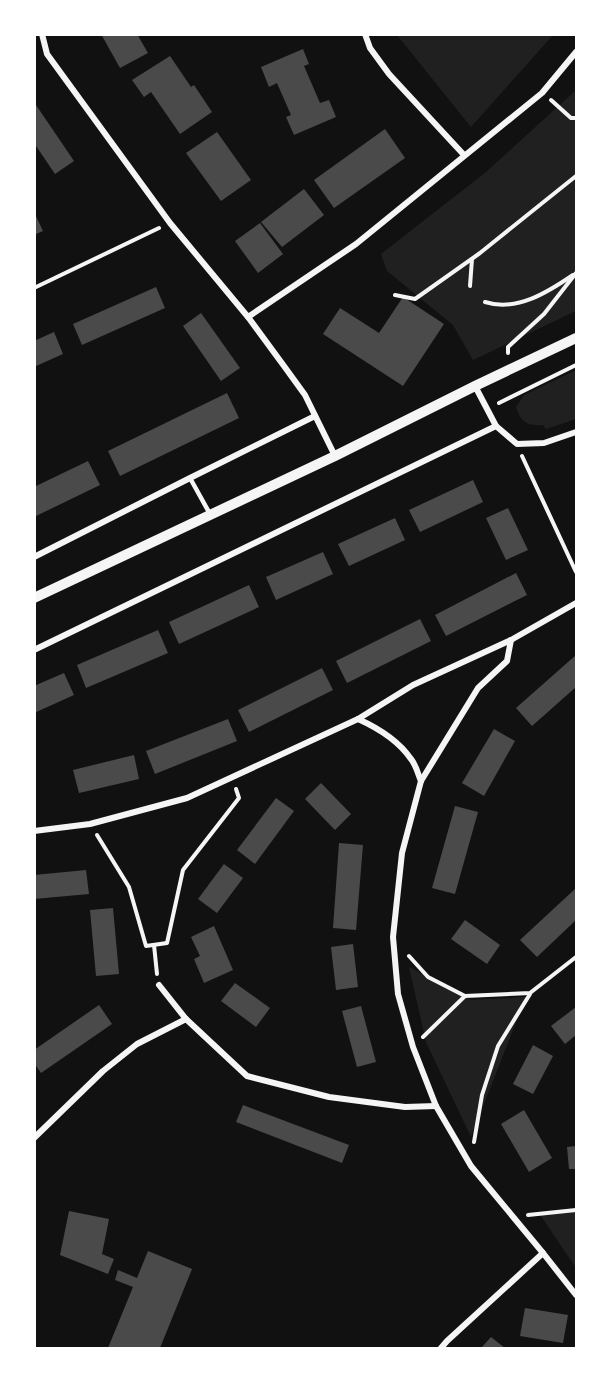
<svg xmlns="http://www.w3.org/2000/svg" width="611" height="1383" font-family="Mulish,sans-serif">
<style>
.green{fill:#202020}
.building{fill:#4a4a4a}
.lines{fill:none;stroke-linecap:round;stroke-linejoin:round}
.path{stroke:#f5f5f5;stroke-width:4}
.service{stroke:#f5f5f5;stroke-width:4.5}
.minor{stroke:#f5f5f5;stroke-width:6}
.tertiary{stroke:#f5f5f5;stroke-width:10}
</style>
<rect width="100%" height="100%" fill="#111"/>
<g class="green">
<path d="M397 35H553L471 127Z"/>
<path d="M576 90V311L473 360 453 325 387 271 381 254 486 172Z"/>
<path d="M576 370V419L546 429 543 425C528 426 521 423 516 407L524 395Z"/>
<path d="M409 967 471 1000 526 997 471 1137 426 1042Z"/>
<path d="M576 1210V1268L539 1213Z"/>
</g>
<g class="building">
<path d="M101 34H137L148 53 120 68Z"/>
<path d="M303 49 309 64 304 66 320 103 329 100 336 117 294 135 286 117 291 115 277 83 269 87 261 67Z"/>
<path d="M170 56 191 87 194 85 212 112 180 134 151 92 144 97 132 80Z"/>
<path d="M34 102 74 161 55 174 34 143Z"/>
<path d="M385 129 405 158 334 208 314 180Z"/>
<path d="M217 132 251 180 221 201 186 153Z"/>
<path d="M304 189 324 215 282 247 261 222Z"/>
<path d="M34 212 43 231 34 235Z"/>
<path d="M260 223 283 254 258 273 235 241Z"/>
<path d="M156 287 165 308 82 345 73 324Z"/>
<path d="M403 297 444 324 403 386 323 334 340 308 379 333Z"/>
<path d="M201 313 240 368 221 381 183 326Z"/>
<path d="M54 332 63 354 34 367V341Z"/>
<path d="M227 393 239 418 120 476 108 451Z"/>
<path d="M88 461 100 485 34 517V487Z"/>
<path d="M473 480 483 502 420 532 409 510Z"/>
<path d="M508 508 528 550 506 560 486 518Z"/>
<path d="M395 518 405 540 349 566 338 544Z"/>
<path d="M323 552 333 574 276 600 266 577Z"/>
<path d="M516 573 527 595 446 636 435 615Z"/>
<path d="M249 585 259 607 179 644 169 622Z"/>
<path d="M420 619 431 641 347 683 336 661Z"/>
<path d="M158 630 168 653 86 688 77 665Z"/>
<path d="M576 655V687L532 726 516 708Z"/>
<path d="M322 668 333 690 249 732 238 710Z"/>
<path d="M64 673 74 695 34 713V686Z"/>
<path d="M228 719 237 741 155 774 146 751Z"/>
<path d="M494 729 515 741 484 796 462 783Z"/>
<path d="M134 755 139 779 79 793 73 770Z"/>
<path d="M321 783 351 814 335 830 305 799Z"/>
<path d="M276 798 294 811 255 864 237 850Z"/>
<path d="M455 806 478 812 455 894 432 888Z"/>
<path d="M339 843 363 845 356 930 333 928Z"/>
<path d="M224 864 243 878 217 913 198 899Z"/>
<path d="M86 870 89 894 34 899V875Z"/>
<path d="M576 888V920L537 957 520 940Z"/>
<path d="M113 908 119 974 96 976 90 910Z"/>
<path d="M465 920 500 945 487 964 451 939Z"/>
<path d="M214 926 233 970 204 983 194 959 200 956 191 937Z"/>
<path d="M353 944 358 987 336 990 331 947Z"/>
<path d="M235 983 270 1008 256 1027 221 1001Z"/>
<path d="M99 1005 112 1024 41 1073 34 1063V1050Z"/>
<path d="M361 1006 376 1062 357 1067 342 1011Z"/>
<path d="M576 1007V1035L565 1044 551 1026Z"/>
<path d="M533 1045 553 1056 533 1094 513 1084Z"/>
<path d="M243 1105 349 1145 342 1163 236 1122Z"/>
<path d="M524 1110 552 1158 529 1172 501 1124Z"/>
<path d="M576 1146V1169H569L567 1147Z"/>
<path d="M69 1211 109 1219 102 1254 114 1259 108 1274 60 1255Z"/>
<path d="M148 1251 192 1269 160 1348H108L133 1287 115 1280 118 1270 137 1278Z"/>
<path d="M525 1308 568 1315 563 1343 520 1336Z"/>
<path d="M491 1337 505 1348H481Z"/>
</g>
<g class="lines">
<g class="path">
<path d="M551 100 571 118H576"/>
<path d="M470 286 472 259"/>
<path d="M34 288 159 228"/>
<path d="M395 295 415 299 480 253 576 176"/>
<path d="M485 302C517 312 548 292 573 275"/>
<path d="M508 353V347L544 314 576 273"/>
<path d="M499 403 576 365"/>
<path d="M522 456 576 572"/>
<path d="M97 835 129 887 146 946 167 943 183 870 239 798 236 789"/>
<path d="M154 945 157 974"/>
<path d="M409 956 428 977 465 996 530 993 576 957"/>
<path d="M423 1037 465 996"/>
<path d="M474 1142 482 1095 498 1046 530 994"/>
<path d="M528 1215 576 1210"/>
</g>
<path class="service" d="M190 478 210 514"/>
<g class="minor">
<path d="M42 34 47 54 170 223 248 317 284 366 305 395 335 456"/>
<path d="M365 34 370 48 389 74 464 155"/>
<path d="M248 317 356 244 542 93 576 52"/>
<path d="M475 386 496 426 517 444 544 443 576 432"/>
<path d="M34 557 190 478 315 416"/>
<path d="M511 640 507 661 478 688 421 781 402 853 393 937 398 994 413 1047 436 1106 471 1166 543 1253 576 1295"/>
<path d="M34 650 496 426"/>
<path d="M358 719C378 728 398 740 411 759 416 765 418 774 421 781"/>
<path d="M34 831 90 824 187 798 358 719 413 685 511 640 576 603"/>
<path d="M159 985 186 1019 247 1076 329 1097 405 1107 436 1106"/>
<path d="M34 1138 103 1071 137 1044 186 1019"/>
<path d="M441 1348 447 1341 543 1253"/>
</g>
<path class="tertiary" d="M34 598 335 456 475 386 576 338"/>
</g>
<rect width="611" height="1383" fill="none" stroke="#ffffff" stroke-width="72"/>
</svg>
